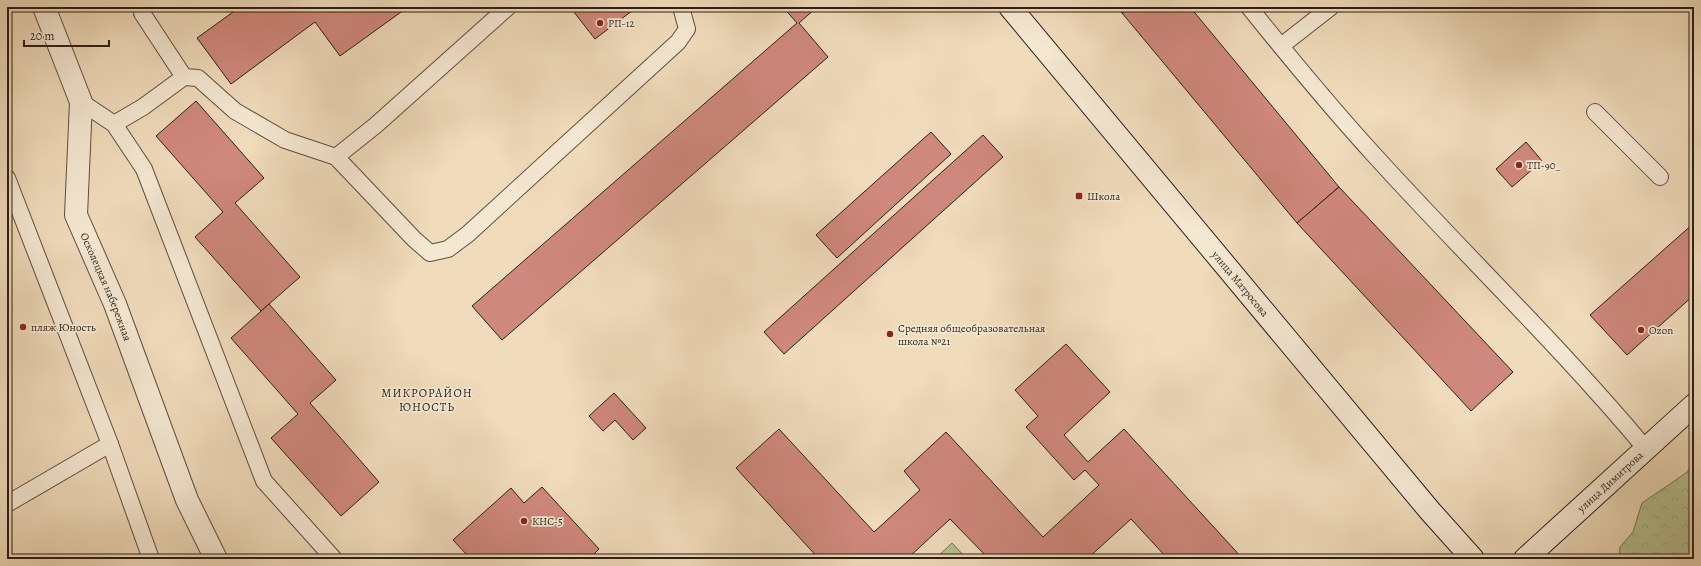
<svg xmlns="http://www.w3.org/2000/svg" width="1701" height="566" font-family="Alegreya,serif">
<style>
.grass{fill:#b7c192;stroke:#717054}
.forest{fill:url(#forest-crowns);stroke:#717054}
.building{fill:#cf887d;stroke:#2b1f15}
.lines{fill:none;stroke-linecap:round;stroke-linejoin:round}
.lane-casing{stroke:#5c4e3e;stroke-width:18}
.street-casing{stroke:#5c4e3e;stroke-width:24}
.secondary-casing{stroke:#2b1f15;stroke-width:24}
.lane{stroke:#f5e8d3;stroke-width:16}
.street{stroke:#f5e8d3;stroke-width:22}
.secondary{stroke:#f5e8d3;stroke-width:22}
.poi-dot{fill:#8f2418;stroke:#f5e8d3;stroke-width:1.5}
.labels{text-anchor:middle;stroke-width:3.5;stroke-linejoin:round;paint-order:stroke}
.poi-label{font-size:11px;fill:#2b1f15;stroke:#f5e8d3;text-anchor:start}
.street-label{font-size:11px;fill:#2b1f15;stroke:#f5e8d3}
.neighbourhood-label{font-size:12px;letter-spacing:1px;fill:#2b1f15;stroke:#f5e8d3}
</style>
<defs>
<pattern id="forest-crowns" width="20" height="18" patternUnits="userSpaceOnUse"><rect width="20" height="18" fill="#b7c192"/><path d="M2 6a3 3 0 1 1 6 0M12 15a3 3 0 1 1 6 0" fill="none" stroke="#9ea57d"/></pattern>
</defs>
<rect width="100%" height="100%" fill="#f0dbbb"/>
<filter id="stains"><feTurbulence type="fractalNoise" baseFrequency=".005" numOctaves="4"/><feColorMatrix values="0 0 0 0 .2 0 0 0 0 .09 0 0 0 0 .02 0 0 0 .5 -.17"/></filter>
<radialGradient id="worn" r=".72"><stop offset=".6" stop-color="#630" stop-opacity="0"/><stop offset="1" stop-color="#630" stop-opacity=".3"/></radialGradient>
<path class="grass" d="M952 543 967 559H935Z"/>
<path class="forest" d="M1694 463V559H1619L1620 547 1633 532 1642 503 1686 473Z"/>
<g class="building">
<path d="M240 7H305L307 10 311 7H408L340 56 315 22 231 84 197 38Z"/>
<path d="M570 7H637L595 39Z"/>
<path d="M783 7H817L799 23 828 57 502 340 472 306 797 23Z"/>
<path d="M1117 7H1129L1122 13Z"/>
<path d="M1129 7H1190L1339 187 1297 223 1122 13Z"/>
<path d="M196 101 264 178 235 203 300 277 261 311 195 237 223 212 156 136Z"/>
<path d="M931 132 951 154 837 258 816 235Z"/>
<path d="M983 135 1003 157 784 354 764 332Z"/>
<path d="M1526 142 1542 161 1512 187 1496 169Z"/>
<path d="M1339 187 1513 372 1471 411 1297 223Z"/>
<path d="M1694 223V295L1627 355 1590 315Z"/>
<path d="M269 304 336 380 310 403 379 482 341 516 271 438 298 414 231 338Z"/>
<path d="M1066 344 1110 392 1064 435 1088 462 1124 429 1243 559H1168L1131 519 1087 559H989L950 519 907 559H819L736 468 779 429 874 532 920 490 904 471 946 432 1043 537 1099 485 1085 470 1074 480 1026 427 1038 416 1015 390Z"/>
<path d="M614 393 646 428 633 440 615 420 603 431 589 416Z"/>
<path d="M542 487 599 549 589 559H464L468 556 453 540 511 488 524 503Z"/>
</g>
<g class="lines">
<defs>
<g id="lane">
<path d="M1249 7C1290 58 1332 109 1376 157 1465 255 1561 347 1646 449"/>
<path d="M142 13 184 77"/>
<path d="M1281 46 1331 7"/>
<path d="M81 102 114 124 144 169 264 481 334 559"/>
<path d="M1595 112 1660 177"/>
<path d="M114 124 143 107 184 77 198 78 235 111 285 140 336 157 376 125 508 7"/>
<path d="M336 157 414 239 430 253 448 249 468 234 678 42 687 29 681 7"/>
<path d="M7 178 110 444 151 559"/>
<path d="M7 504 110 444"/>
</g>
<g id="street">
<path id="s1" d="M44 7 81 102 76 215 115 304 187 500 216 559"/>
</g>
<g id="secondary">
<path id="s2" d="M1010 7 1430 511 1473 559"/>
<path id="s3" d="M1525 559 1694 405"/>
</g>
</defs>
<use href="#lane" class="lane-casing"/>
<use href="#street" class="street-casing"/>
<use href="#secondary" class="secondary-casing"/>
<use href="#lane" class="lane"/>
<use href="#street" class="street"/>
<use href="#secondary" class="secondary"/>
</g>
<g class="poi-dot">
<circle cx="600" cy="23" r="4"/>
<circle cx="1519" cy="165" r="4"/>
<rect x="1075" y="192" width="8" height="8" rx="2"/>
<circle cx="23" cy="327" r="4"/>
<circle cx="1641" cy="330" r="4"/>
<circle cx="890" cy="334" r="4"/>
<circle cx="524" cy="521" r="4"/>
</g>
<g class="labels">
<g class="poi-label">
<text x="608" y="27">РП-12</text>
<text x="1527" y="169">ТП-90_</text>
<text x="1087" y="200">Школа</text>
<text x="31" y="331">пляж Юность</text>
<text x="898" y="332">Средняя общеобразовательная<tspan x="898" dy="13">школа №21</tspan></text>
<text x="1649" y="334">Ozon</text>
<text x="532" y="525">КНС-5</text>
</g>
<g class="street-label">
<text dy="4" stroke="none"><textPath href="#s2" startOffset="360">улица Матросова</textPath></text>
<text dy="4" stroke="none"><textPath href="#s1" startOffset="293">Осколецкая набережная</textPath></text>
<text dy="4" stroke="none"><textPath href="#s3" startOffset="115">улица Димитрова</textPath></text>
</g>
<g class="neighbourhood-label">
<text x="427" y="397">МИКРОРАЙОН<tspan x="427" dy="14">ЮНОСТЬ</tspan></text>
</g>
</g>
<rect width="1701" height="566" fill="none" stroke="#f0dbbb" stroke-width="24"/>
<rect x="8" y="8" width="1685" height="550" fill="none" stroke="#2b1f15" stroke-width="2"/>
<rect x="12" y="12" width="1677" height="542" fill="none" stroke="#2b1f15"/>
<path d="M24 40v6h85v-6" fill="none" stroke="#2b1f15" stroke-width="2"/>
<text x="30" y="40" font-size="12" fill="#2b1f15" stroke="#f5e8d3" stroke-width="3" paint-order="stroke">20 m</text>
<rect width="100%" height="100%" filter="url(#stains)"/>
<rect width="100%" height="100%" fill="url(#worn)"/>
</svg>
